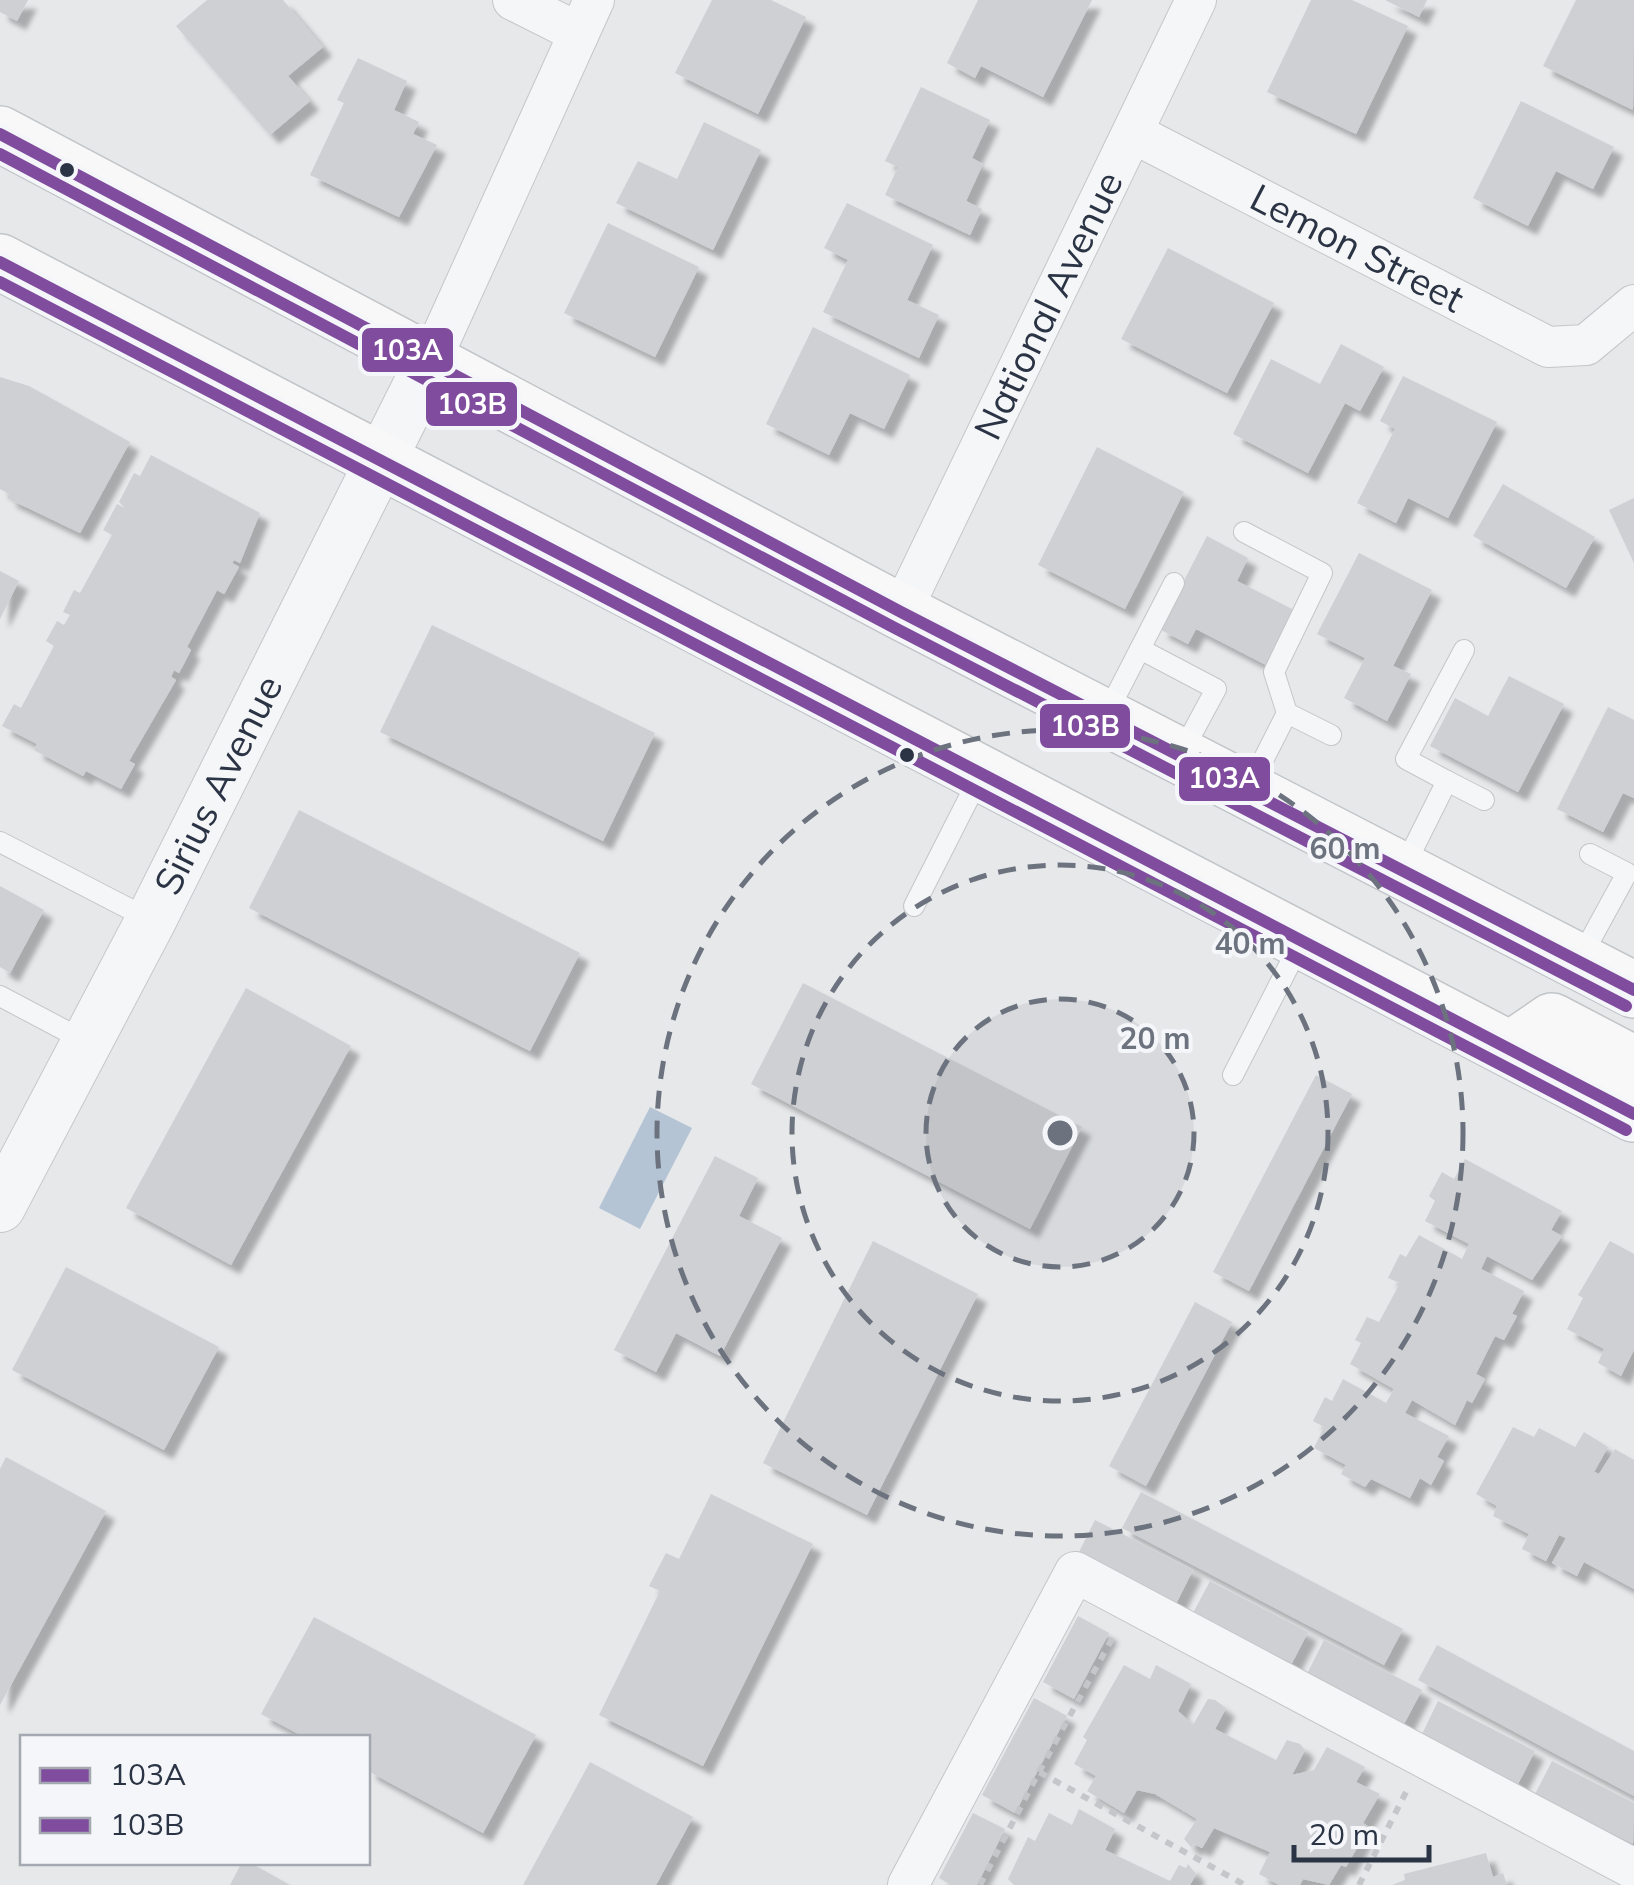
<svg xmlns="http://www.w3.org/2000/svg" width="1634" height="1885" font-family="Mulish,sans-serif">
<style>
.water{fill:#b4c4d5}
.building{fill:#ced0d3;filter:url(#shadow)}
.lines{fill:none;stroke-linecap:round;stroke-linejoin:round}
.service-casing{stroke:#c4c6c8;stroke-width:22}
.minor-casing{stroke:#c4c6c8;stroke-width:42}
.tertiary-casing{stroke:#c4c6c8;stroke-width:52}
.primary-casing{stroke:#c2c5c8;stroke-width:58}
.path{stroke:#c5c6ca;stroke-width:6;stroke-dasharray:8 8;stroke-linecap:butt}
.service{stroke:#f5f6f7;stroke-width:20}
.minor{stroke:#f5f6f7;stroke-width:40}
.tertiary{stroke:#f5f6f7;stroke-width:50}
.primary{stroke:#f8f8f8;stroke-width:55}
.bus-1-casing{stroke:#f4f6f9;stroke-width:20}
.bus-2-casing{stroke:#f4f6f9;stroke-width:20}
.bus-1{stroke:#804c9e;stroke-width:12}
.bus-2{stroke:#804c9e;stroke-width:12}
.ring{fill:none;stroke:#6c737f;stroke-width:5;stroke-dasharray:18 12}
.bus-dot{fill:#2b3445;stroke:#f4f6f9;stroke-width:4}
.labels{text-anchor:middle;stroke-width:8;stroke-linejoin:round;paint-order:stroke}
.street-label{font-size:38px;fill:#2b3445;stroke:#f4f6f9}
.centre{fill:#6c737f;stroke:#f4f6f9;stroke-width:5}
.ring-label{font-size:30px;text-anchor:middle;font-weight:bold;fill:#6c737f;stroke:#f4f6f9;stroke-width:8;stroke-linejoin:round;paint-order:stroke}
.line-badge{stroke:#f4f6f9;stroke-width:4}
.badge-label{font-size:28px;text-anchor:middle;font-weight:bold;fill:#fff}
</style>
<defs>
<filter id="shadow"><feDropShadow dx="9" dy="9" stdDeviation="2.5" flood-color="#0004"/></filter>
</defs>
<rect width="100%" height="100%" fill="#e6e8ea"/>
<path class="water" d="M650 1107 692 1128 640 1229 599 1208Z"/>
<g class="building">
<path d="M0 0H28L17 21 0 12Z"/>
<path d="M207 0H283L323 47 288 76 310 101 270 135 176 26Z"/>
<path d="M712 0H771L806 17 758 114 675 73Z"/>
<path d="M978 0H1092L1043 97 981 66 975 78 947 63Z"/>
<path d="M1311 0H1352L1408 26 1356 134 1267 92Z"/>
<path d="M1385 0H1427L1419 17Z"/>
<path d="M1576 0H1634L1633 110 1543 66Z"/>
<path d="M358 58 407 81 394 110 419 122 413 134 437 145 399 217 310 175 344 103 337 100Z"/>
<path d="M921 87 990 120 972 158 983 164 966 201 982 209 970 235 885 195 898 167 885 161Z"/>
<path d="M1521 101 1614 147 1593 189 1556 171 1528 226 1473 198Z"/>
<path d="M704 122 761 150 713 250 616 203 638 161 677 179Z"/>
<path d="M847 203 933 245 907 300 939 315 919 358 823 312 848 260 824 248Z"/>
<path d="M608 223 699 267 655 357 564 313Z"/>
<path d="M1168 248 1274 303 1227 393 1121 339Z"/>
<path d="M813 327 910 375 884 429 850 413 829 455 766 424Z"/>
<path d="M1341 344 1384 367 1360 411 1345 403 1308 473 1233 434 1271 359 1320 384Z"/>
<path d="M1403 376 1497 422 1448 518 1408 498 1396 523 1357 503 1395 429 1380 421Z"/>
<path d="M0 377 29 386 130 442 80 533 7 498 9 494 0 489Z"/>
<path d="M1097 447 1184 492 1125 609 1038 565Z"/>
<path d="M151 455 260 513 240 563 234 560 232 563 239 567 224 594 217 590 187 647 191 650 179 673 174 670 171 677 176 680 129 761 135 764 121 789 86 771 83 776 34 750 37 744 2 726 14 704 21 708 54 646 46 641 57 621 64 625 70 615 63 612 74 590 80 593 112 535 103 530 117 504 125 508 119 502 134 473 140 476Z"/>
<path d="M1503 484 1595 537 1566 588 1473 536Z"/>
<path d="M1634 498V563L1609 510Z"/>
<path d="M1207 536 1248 558 1237 581 1294 610 1266 665 1196 629 1188 644 1159 629Z"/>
<path d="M1359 553 1432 590 1393 666 1411 674 1387 721 1344 698 1365 658 1317 634Z"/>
<path d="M0 571 19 581 0 619Z"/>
<path d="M432 625 655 733 603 841 380 732Z"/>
<path d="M1509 676 1564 704 1518 792 1430 746 1455 698 1488 716Z"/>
<path d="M1608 707 1634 720V798L1623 793 1603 832 1557 809Z"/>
<path d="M299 810 580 953 530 1051 249 908Z"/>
<path d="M0 886 44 910 10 973 0 967Z"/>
<path d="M803 983 1082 1127 1030 1229 751 1084Z"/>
<path d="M246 988 351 1046 231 1265 126 1208Z"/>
<path d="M1316 1075 1352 1094 1249 1291 1213 1272Z"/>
<path d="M715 1156 758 1178 739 1216 782 1238 720 1356 676 1333 656 1372 614 1350Z"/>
<path d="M1465 1159 1562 1211 1551 1230 1562 1236 1532 1280 1487 1256 1481 1269 1524 1291 1512 1314 1517 1316 1504 1340 1495 1336 1476 1374 1485 1379 1472 1403 1467 1400 1455 1425 1412 1400 1405 1413 1449 1436 1437 1457 1444 1461 1431 1485 1420 1478 1410 1498 1371 1479 1365 1487 1341 1474 1346 1465 1314 1448 1324 1427 1313 1421 1325 1397 1332 1401 1343 1379 1386 1403 1394 1389 1350 1364 1361 1343 1355 1340 1367 1317 1379 1322 1400 1283 1388 1278 1400 1254 1406 1257 1419 1235 1462 1259 1469 1244 1425 1221 1435 1201 1429 1196 1442 1172 1454 1179Z"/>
<path d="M873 1241 978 1294 867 1515 763 1463Z"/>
<path d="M1610 1241 1634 1254V1350L1621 1376 1598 1363 1604 1349 1567 1329 1583 1298 1578 1295Z"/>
<path d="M66 1267 219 1347 164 1450 12 1370Z"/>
<path d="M1195 1302 1232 1322 1146 1486 1109 1466Z"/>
<path d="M1513 1427 1534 1437 1539 1428 1575 1447 1584 1432 1608 1447 1594 1472 1599 1474 1615 1449 1634 1460V1589L1584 1562 1577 1576 1552 1563 1566 1538 1559 1535 1546 1561 1522 1549 1529 1534 1493 1516 1497 1506 1476 1494Z"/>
<path d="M6 1457 106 1511 0 1705V1469Z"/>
<path d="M1141 1492 1403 1629 1384 1665 1122 1528Z"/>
<path d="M711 1494 813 1544 703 1766 599 1715 660 1591 649 1586 666 1553 679 1559Z"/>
<path d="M1095 1520 1193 1570 1176 1604 1078 1554Z"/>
<path d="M1210 1581 1308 1632 1291 1665 1193 1613Z"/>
<path d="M1078 1616 1109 1633 1074 1699 1043 1682Z"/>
<path d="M314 1617 536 1735 483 1833 368 1771V1738H306L261 1714Z"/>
<path d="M1324 1640 1422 1690 1404 1724 1307 1674Z"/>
<path d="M1437 1645 1634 1751V1796L1418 1680Z"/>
<path d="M1124 1665 1150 1679 1156 1665 1191 1684 1178 1711 1193 1725 1208 1699 1215 1700 1226 1708 1215 1729 1276 1760 1287 1740 1300 1744 1305 1750 1292 1775 1314 1770 1327 1747 1365 1767 1356 1782 1380 1794 1363 1823 1369 1827 1346 1867 1341 1865 1329 1885 1303 1879 1300 1885H1279L1259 1874 1270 1852 1214 1828 1202 1848 1194 1844 1192 1848 1184 1839 1197 1819 1155 1794 1137 1790 1124 1813 1087 1791 1096 1776 1074 1764 1087 1740 1083 1737Z"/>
<path d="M1034 1698 1067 1716 1015 1813 982 1795Z"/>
<path d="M1438 1701 1535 1751 1518 1784 1422 1734Z"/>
<path d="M1552 1761 1634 1803 1633 1844 1535 1794Z"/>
<path d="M590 1762 693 1817 656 1885H523Z"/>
<path d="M1079 1809 1115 1829 1105 1850 1170 1881 1179 1865 1186 1868 1188 1864 1196 1874 1190 1885H1014L1008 1879 1028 1837 1035 1841 1049 1813 1072 1825Z"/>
<path d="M973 1813 1005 1829 977 1885H951L939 1878Z"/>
<path d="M1486 1853 1493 1877 1503 1873 1507 1885H1392L1405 1880 1404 1874Z"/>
<path d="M242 1862H249L290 1885H230Z"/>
</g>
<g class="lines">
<defs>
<g id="service">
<path d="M1244 532 1322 573 1274 672 1287 713"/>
<path d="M1140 649 1174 583"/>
<path d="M1105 717 1140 649 1216 689 1181 754"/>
<path d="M1447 781 1484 800"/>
<path d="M1249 788 1287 713 1331 735"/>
<path d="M0 842 149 919"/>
<path d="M1404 867 1447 781 1406 759 1464 650"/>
<path d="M914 906 980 776"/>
<path d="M1580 959 1627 873 1590 854"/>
<path d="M0 996 85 1041"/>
<path d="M1233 1075 1301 942"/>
</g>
<g id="minor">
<path d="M513 0 579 33"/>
<path id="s1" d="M1133 133 1548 347 1586 345 1634 305"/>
<path d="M431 360 594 0"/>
<path id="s2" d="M901 612 1196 0"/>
<path d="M908 1885 1075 1572 1634 1869"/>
</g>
<g id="tertiary">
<path id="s3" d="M0 1207 151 920 431 360"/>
</g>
<g id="primary">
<path d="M0 134 901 612 1634 990"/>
<path d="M0 262 1634 1114"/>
<path d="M1511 1049 1552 1021 1634 1064"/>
</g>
</defs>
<use href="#service" class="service-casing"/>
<use href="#minor" class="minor-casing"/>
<use href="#tertiary" class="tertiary-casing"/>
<use href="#primary" class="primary-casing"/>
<g class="path">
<path d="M1039 1772 1113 1637"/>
<path d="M980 1885 1039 1772 1245 1885"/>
<path d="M1359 1885 1406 1792"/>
</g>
<use href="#service" class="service"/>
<use href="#minor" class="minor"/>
<use href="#tertiary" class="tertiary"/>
<use href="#primary" class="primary"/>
<defs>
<g id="bus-1">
<path d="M0 134 901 612 1634 990"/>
<path d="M0 262 1634 1114"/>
</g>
<g id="bus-2">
<path d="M0 154 893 627 1626 1006"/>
<path d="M0 282 1626 1130"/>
</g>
</defs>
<use href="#bus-1" class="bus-1-casing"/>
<use href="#bus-2" class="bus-2-casing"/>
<use href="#bus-1" class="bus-1"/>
<use href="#bus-2" class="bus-2"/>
</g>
<circle cx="1060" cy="1133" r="134" fill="#6c737f" fill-opacity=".12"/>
<g class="ring">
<circle cx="1060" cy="1133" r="134"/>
<circle cx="1060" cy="1133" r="268"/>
<circle cx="1060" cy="1133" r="403"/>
</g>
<g class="bus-dot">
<circle cx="67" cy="170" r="9"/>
<circle cx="907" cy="755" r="9"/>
</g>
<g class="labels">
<g class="street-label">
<text dy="13" stroke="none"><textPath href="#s1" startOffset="252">Lemon Street</textPath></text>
<text dy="13" stroke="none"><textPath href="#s2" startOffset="340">National Avenue</textPath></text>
<text dy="13" stroke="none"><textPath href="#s3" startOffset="475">Sirius Avenue</textPath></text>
</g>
</g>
<circle cx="1060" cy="1133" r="15" class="centre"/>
<g class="ring-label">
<text x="1345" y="859">60 m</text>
<text x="1250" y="954">40 m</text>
<text x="1155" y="1049">20 m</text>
</g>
<g class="line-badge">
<rect x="360" y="326" width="95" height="48" rx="10" fill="#804c9e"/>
<rect x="424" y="380" width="95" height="48" rx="10" fill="#804c9e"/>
<rect x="1038" y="702" width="94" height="48" rx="10" fill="#804c9e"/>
<rect x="1177" y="755" width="95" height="48" rx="10" fill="#804c9e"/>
</g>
<g class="badge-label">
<text x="407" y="360">103A</text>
<text x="472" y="414">103B</text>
<text x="1085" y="736">103B</text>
<text x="1224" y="788">103A</text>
</g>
<rect x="20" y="1735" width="350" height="130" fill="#f4f6f9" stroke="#a4a8b1" stroke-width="2.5"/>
<rect x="40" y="1768" width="50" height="15" fill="#804c9e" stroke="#a4a8b1" stroke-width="2.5"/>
<text x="110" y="1785" font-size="30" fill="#2b3445">103A</text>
<rect x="40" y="1818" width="50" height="15" fill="#804c9e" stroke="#a4a8b1" stroke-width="2.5"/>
<text x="110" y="1835" font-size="30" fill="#2b3445">103B</text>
<path d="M1294 1845v15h135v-15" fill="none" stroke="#2b3445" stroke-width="5"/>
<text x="1309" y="1845" font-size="30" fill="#2b3445" stroke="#f4f6f9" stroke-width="8" paint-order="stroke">20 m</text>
</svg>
